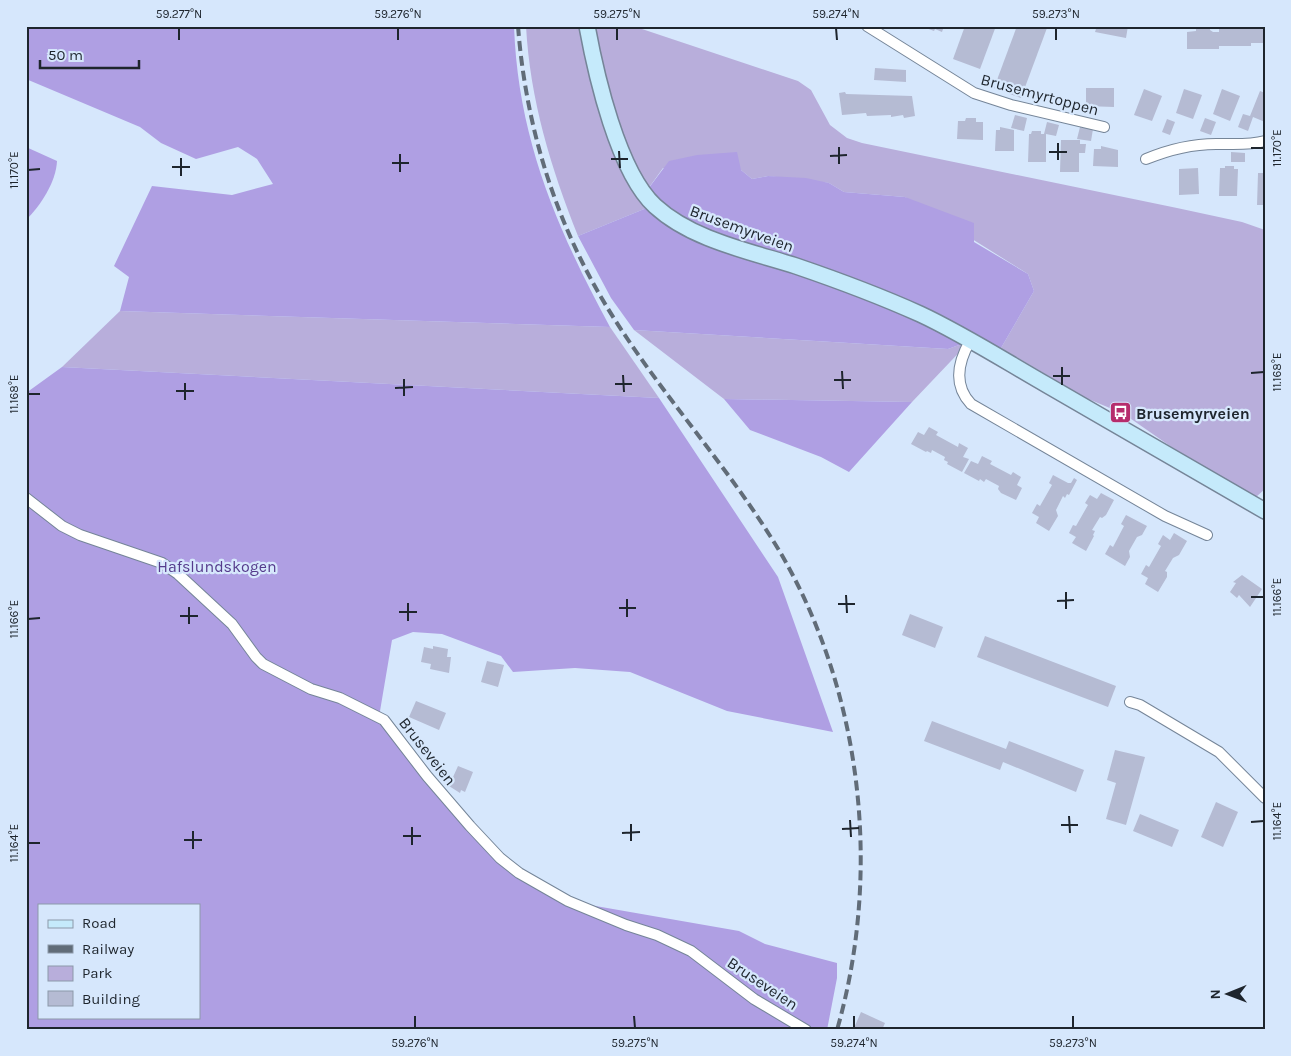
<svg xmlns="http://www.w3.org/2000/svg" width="1291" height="1056" font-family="Karla,sans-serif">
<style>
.green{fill:#b8aedb}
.forest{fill:#af9fe3;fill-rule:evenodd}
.building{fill:#b5bbd3}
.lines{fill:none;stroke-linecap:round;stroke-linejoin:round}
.street-casing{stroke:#758598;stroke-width:12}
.secondary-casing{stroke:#758598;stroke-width:18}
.street{stroke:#fff;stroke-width:10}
.secondary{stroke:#c5eafb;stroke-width:15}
.rail{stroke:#616c78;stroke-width:4;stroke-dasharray:10 5;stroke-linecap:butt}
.ticks{fill:none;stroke:#1e252d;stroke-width:2}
.labels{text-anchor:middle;stroke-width:4.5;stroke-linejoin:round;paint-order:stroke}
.street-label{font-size:16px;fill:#1e252d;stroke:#d6e7fc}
.poi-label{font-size:16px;font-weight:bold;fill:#1e252d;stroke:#d6e7fc;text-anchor:start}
.park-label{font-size:16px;fill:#553b8c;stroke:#d6e7fc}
.neatline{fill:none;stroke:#1e252d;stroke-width:2}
.ticks-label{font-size:12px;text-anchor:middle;fill:#1e252d}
</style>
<rect width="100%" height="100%" fill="#d6e7fc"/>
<g class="green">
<path d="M526 26H633L798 81 811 90 830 125 847 138 862 143 1177 208 1242 222 1265 230V489L1256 497 1170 446 1124 414 1086 398 1001 348 1034 291 1028 274 905 197 844 192 829 183 768 176 752 179 741 170 663 168 645 193 654 205 578 236C551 168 530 100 526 26Z"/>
<path d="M120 311 610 327 659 398 62 367Z"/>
<path d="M634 330 948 349 970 341 912 402 724 399Z"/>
</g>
<g class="forest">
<path d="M26 26H514C518 139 557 229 610 327L120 311 129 277 114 266 152 186 232 195 273 184 257 159 238 147 196 159 161 143 140 127 26 79Z"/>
<path d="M26 147 57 161C56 182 41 205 26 220Z"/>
<path d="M737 152 741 170 752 179 768 176 806 178 829 183 844 192 905 197 974 223V242L1028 274 1034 291 1001 348 970 341 948 349 634 330 611 298 578 236 654 205 645 193 669 161 697 155Z"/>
<path d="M62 367 659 398 778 577 833 732 727 711 630 672 575 668 513 672 501 656 442 634 413 632 392 640 380 711 384 720 500 858 567 901 739 931 765 944 837 963V978L827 1030H26V393ZM39 905H199V1017H39Z"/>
<path d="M724 399 912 402 849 472 821 457 750 430Z"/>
</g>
<g class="building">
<path d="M927 26H944L942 32 935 29 934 31 926 28Z"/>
<path d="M965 26H996L980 69 953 59Z"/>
<path d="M1017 26 1047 28 1021 98 994 88Z"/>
<path d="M1086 26H1128L1126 38 1095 32 1096 29Z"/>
<path d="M1196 26H1210V30L1213 32H1219V29H1226L1228 26H1242L1244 29H1251V26H1265V43H1251V46H1219V49H1187V32L1196 31Z"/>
<path d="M875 68 906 70V82L874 80Z"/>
<path d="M1086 88H1114V107L1086 106Z"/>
<path d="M1144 89 1162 96 1152 121 1134 115Z"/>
<path d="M1184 89 1202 95 1193 119 1176 113Z"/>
<path d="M1222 89 1240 96 1230 121 1213 114Z"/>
<path d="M1260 91 1265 93V122L1253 117 1248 131 1238 127 1243 114 1250 116Z"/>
<path d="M845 92 846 94 912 96 915 116 904 118 903 115 891 117V115L867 116 866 113 842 115 839 93Z"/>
<path d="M1015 115 1027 118 1024 131 1011 128Z"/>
<path d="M966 118H976V122H983V140L957 139 958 121H965Z"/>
<path d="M1205 118 1216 122 1211 135 1200 131Z"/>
<path d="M1167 119 1175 122 1170 135 1162 132Z"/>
<path d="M1047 122 1059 125 1056 136 1046 134V162H1028L1029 134H1031L1032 131H1041V134H1044Z"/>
<path d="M1000 127 1014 130V151H995L996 130H1000Z"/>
<path d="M1080 127 1093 129 1091 141 1077 139Z"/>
<path d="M1061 140H1080V144H1086L1085 153H1079V172H1060Z"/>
<path d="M1101 146 1118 150V167L1093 166 1094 149H1101Z"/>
<path d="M1231 152 1245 153V162H1231Z"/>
<path d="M1225 166H1234V169H1238L1237 196H1219L1220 168H1225Z"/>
<path d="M1198 168 1199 194 1179 195V169Z"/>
<path d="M1258 173H1265V205H1257Z"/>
<path d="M929 427 938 432 936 435 958 447 959 443 968 448 963 457 969 459 962 472 947 464 948 462 944 460 945 457 932 450 931 453 927 451 926 452 911 444 918 432 924 435Z"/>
<path d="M982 456 992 461 990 464 1011 475 1013 472 1021 477 1017 485 1022 488 1016 500 1001 493 998 489 999 486 986 479 984 482 980 479 979 481 964 473 971 461 978 464Z"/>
<path d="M1053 475 1068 483H1071L1074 478 1077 480 1069 495 1067 494 1065 498 1063 496 1056 510 1058 516 1049 531 1036 523 1039 517 1032 513 1037 504 1040 506 1052 485 1049 483Z"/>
<path d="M1101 493 1114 500 1106 515 1102 518 1100 517 1092 530 1095 531 1093 535 1094 536 1086 551 1072 543 1076 537 1069 533 1073 525 1076 526 1088 505 1085 503 1090 495 1097 499Z"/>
<path d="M1126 515 1147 526 1142 535 1137 537 1129 551 1130 557 1125 566 1105 554 1110 545 1113 547 1124 526 1121 524Z"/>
<path d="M1174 533 1187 541 1179 555 1173 558 1165 571 1167 572V577L1158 592 1145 584 1148 578 1141 574 1146 565 1149 567 1161 546 1158 544 1163 535 1170 540Z"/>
<path d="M1242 575 1262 589 1250 607 1239 595 1237 598 1230 592 1236 583 1233 582Z"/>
<path d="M910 614 943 627 935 648 902 635Z"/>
<path d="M985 636 1116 686 1108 707 977 657Z"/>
<path d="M433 646 448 649 447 657H451L449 673 430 669 431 664 421 662 424 647 433 649Z"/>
<path d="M487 661 504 665 498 687 481 682Z"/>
<path d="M416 701 446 713 439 730 409 717Z"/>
<path d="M932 721 1006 749 1009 741 1084 770 1076 792 1003 762 1000 770 924 741Z"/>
<path d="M1115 750 1145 757 1126 825 1106 819 1116 783 1107 780Z"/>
<path d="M458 766 473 772 465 792 461 790 460 793 449 786Z"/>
<path d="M1216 802 1238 812 1223 847 1201 837Z"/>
<path d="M1140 814 1179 830 1172 847 1133 831Z"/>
<path d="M861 1012 885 1023 882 1030 854 1028Z"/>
</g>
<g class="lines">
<defs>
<g id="street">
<path d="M867 26 974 93 1011 105 1104 127"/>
<path d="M1146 159C1170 149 1196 143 1222 144 1237 144 1250 145 1265 141"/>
<path d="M970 341C958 362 953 385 971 404L1165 516 1207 535"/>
<path d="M26 498 62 526 80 535 162 563 178 574 232 624 256 657 263 664 311 689 340 698 384 720 427 776 470 826 500 858 519 873 568 901 626 925 657 935 691 951 754 999 806 1030"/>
<path d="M1130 702 1140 705 1219 752 1265 798"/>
</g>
<path id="secondary" d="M587 26C596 75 618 172 655 206 692 240 749 251 796 266 837 280 880 296 920 314 963 334 1005 361 1047 385 1119 427 1192 469 1265 511"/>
</defs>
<use href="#street" class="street-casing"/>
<use href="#secondary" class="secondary-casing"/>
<use href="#street" class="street"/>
<use href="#secondary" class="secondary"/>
<path class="rail" d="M518 26C526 131 558 231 615 320 666 400 731 470 780 552 863 694 882 873 837 1030"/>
</g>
<path class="ticks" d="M179 28V40M398 28V40M617 28V40M836 28 837 40M1056 28V40M1058 143V160M839 147V164M1251 148H1264M619 151 620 168M1049 152H1067M400 154V172M830 156 847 155M181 158V176M611 159H628M392 163H409M172 167H190M28 170 40 169M1062 367V385M842 371 843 389M1251 373 1264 372M623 375 624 392M1053 376H1070M404 379V396M834 380H851M185 383V400M615 384H632M395 388 413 387M176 391H194M28 394H40M1066 592V609M846 595 847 613M1251 597H1264M627 599V617M1057 601 1074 600M408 603V621M838 604H855M189 607V624M619 608H636M399 612H417M180 616H198M28 619 40 618M1069 816 1070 833M850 820 851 837M1251 822 1264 821M631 824V841M1061 825H1078M412 827V845M842 829 859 828M193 831V849M622 833 640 832M403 836H421M184 840H202M28 843H40M415 1016V1028M634 1016 635 1028M854 1016V1028M1073 1016V1028"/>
<defs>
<symbol id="bus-square" viewBox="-11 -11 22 22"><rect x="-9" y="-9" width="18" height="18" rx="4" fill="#b62d6c" stroke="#d6e7fc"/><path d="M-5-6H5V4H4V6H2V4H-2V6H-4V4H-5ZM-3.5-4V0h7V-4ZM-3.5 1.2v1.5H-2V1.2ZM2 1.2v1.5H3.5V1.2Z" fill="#fff"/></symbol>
</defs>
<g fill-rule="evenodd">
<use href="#bus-square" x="1108" y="400" width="25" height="25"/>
</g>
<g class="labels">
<g class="street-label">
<text transform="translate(1040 94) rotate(15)" y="6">Brusemyrtoppen</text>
<text transform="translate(742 228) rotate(20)" y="6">Brusemyrveien</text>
<text transform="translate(428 751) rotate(52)" y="6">Bruseveien</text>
<text transform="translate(763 983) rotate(34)" y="6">Bruseveien</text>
</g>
<g class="poi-label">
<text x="1136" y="419">Brusemyrveien</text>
</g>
<g class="park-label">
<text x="217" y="572">Hafslundskogen</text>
</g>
</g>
<rect width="1291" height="1056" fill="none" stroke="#d6e7fc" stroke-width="55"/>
<rect x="38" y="904" width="162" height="115" fill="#d6e7fc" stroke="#8c99a9"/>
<rect x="48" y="920" width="25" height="8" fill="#c5eafb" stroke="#8c99a9"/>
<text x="82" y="928" font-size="15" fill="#1e252d">Road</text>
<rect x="48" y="945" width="25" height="8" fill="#616c78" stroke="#8c99a9"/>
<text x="82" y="954" font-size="15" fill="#1e252d">Railway</text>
<rect x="48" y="966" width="25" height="15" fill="#b8aedb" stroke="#8c99a9"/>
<text x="82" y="978" font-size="15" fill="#1e252d">Park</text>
<rect x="48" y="991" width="25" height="15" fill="#b5bbd3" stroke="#8c99a9"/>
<text x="82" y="1004" font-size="15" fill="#1e252d">Building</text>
<g transform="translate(1228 994) rotate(269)" stroke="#d6e7fc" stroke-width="4" paint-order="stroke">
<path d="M0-4L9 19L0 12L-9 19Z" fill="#1e252d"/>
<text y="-8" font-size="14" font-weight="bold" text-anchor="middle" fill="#1e252d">N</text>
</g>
<path d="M40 60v8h99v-8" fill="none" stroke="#1e252d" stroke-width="2.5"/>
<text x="48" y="60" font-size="15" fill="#1e252d" stroke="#d6e7fc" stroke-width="4" paint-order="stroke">50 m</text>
<rect x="28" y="28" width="1236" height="1000" class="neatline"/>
<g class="ticks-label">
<text x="179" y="18">59.277°N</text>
<text x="398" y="18">59.276°N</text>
<text x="617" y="18">59.275°N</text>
<text x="836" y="18">59.274°N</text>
<text x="1056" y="18">59.273°N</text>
<text transform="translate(1277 148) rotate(-90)" y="4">11.170°E</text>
<text transform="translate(14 170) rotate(-90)" y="4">11.170°E</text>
<text transform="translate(1277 372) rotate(-90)" y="4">11.168°E</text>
<text transform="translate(14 394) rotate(-90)" y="4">11.168°E</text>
<text transform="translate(1277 597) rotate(-90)" y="4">11.166°E</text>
<text transform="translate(14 619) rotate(-90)" y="4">11.166°E</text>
<text transform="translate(1277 821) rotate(-90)" y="4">11.164°E</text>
<text transform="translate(14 843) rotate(-90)" y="4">11.164°E</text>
<text x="415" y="1047">59.276°N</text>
<text x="635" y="1047">59.275°N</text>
<text x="854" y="1047">59.274°N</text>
<text x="1073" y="1047">59.273°N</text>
</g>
</svg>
